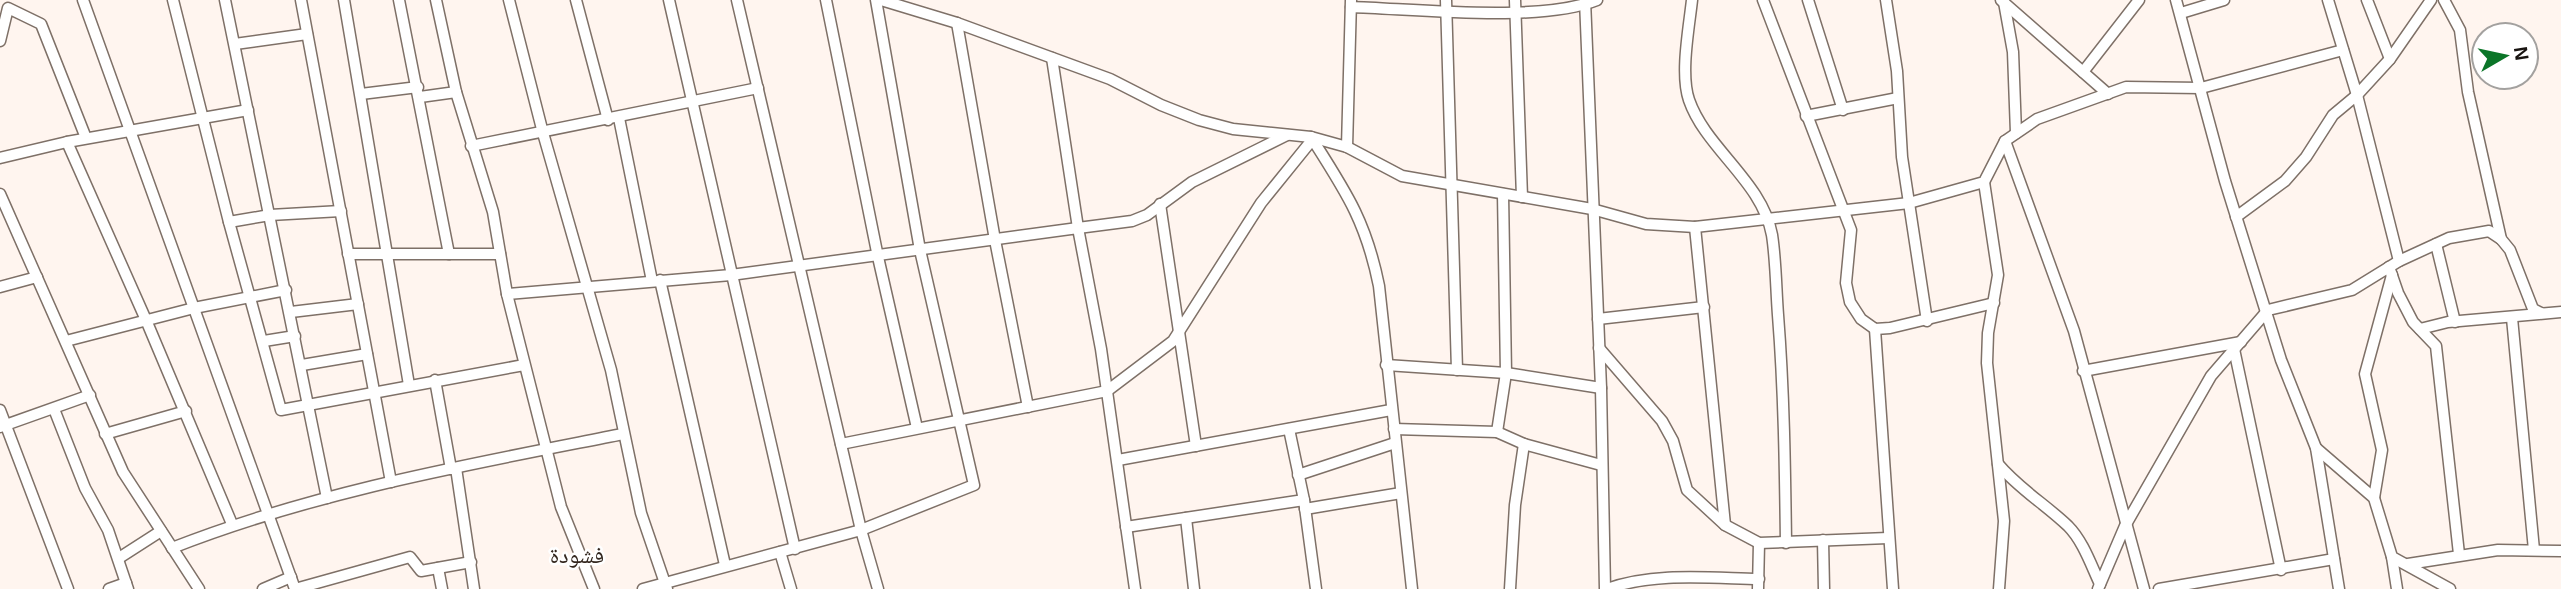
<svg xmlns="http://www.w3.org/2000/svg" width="2561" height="589" font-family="Helvetica,'Noto Naskh Arabic',sans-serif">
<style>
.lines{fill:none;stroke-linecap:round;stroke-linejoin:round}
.minor-casing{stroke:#7e7067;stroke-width:13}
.minor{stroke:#fff;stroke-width:10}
.labels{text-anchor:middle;stroke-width:5;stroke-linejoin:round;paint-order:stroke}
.neighbourhood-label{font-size:23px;fill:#33271f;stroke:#fff}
</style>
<rect width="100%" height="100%" fill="#fff5ef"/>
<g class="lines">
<defs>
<g id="minor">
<path d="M83 0 295 589"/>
<path d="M173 0 229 222 281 410 524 365"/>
<path d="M225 0 327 498"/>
<path d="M301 0 391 482"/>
<path d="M344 0 409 385"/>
<path d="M399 0 449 254"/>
<path d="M436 0 456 92 493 212 507 294 561 507 594 589"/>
<path d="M509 0 543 133 611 370 641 513 667 589"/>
<path d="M576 0 608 120"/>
<path d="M669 0 795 549"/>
<path d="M737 0 861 530 878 589"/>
<path d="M826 0 878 257 917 428"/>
<path d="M881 0 957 23 1110 79 1161 105 1199 120 1233 129 1311 137 1347 147 1402 176 1592 209 1646 224 1695 227 1909 203 1984 182 2005 141 2037 119 2126 87 2201 88 2343 50"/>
<path d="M1446 0 1457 370"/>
<path d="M1515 0 1522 197"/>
<path d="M1585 0 1601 388 1605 589"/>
<path d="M1692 0C1689 28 1680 74 1689 100 1706 149 1762 181 1772 235 1776 261 1776 289 1778 315 1784 391 1785 467 1786 543"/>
<path d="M1763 0 1851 230 1846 283 1850 302 1861 319 1875 329 1890 328 1994 303"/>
<path d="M1808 0 1843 110"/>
<path d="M1886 0 1897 71 1902 157 1927 321"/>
<path d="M2001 0 2108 94"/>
<path d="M2176 0 2225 181 2281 360 2316 448 2339 589"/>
<path d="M2328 0 2357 95 2399 261"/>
<path d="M2367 0 2390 59"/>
<path d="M2444 0 2460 30 2468 92 2501 239 2510 250 2533 309 2541 313"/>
<path d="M2004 2 2013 52 2016 133"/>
<path d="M1351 7C1416 9 1539 23 1597 0"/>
<path d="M2181 13 2224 0"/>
<path d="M957 23 995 240 1028 407"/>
<path d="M0 41 8 8 41 24 86 138"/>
<path d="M235 44 307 34"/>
<path d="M1052 58 1078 228 1132 221 1147 215 1192 182 1287 135"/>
<path d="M2083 72 2139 0"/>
<path d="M361 94 418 87"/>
<path d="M420 97 456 92"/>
<path d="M1806 116 1898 98"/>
<path d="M619 118 652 281"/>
<path d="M1311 137C1346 192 1366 221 1379 286L1412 589"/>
<path d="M2005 141 2074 331 2144 589"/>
<path d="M67 142 146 320 232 524"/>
<path d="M471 146 758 88"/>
<path d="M1347 147 1351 0"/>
<path d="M0 158 67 142 248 110"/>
<path d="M1984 182 1998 275 1988 333 1987 363 2004 521 1999 589"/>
<path d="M0 194 123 472 199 589"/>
<path d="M1160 204 1196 446"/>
<path d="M2236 217 2285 181 2306 157 2333 115 2357 95 2390 59 2431 0"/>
<path d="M229 222 270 215 341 211"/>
<path d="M1695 227 1725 525"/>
<path d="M2436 244 2455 322"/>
<path d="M348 254H500"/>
<path d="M2389 267 2398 293 2413 322 2436 346 2459 554"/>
<path d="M660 280 725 565"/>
<path d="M0 287 37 277"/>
<path d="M507 294 731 275 1078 228 1101 349 1135 589"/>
<path d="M291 312 358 304"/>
<path d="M2512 318 2534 550"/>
<path d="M1598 319 1704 307"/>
<path d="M1875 329 1893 589"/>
<path d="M2420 329 2448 322 2561 312"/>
<path d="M66 341 194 308 286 290"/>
<path d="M264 341 295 336"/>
<path d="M1599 348 1662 421 1673 441 1687 490 1725 525 1759 543 1888 538"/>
<path d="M2234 349 2281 570"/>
<path d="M302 365 367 354"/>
<path d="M1386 365 1506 373 1601 388"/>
<path d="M2083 371 2241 342"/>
<path d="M435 380 451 469"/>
<path d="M54 409 85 488 108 530 128 589"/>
<path d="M0 410 68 589"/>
<path d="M0 427 90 395"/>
<path d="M1289 429 1304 500 1316 589"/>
<path d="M1394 429 1497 432 1524 444 1601 465"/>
<path d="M1497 432 1506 373 1503 194"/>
<path d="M105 434 186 411"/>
<path d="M841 444 1107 391 1173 341 1261 203 1312 140"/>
<path d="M2316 448 2374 498 2392 557 2450 589"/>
<path d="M1118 460 1391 410"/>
<path d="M1998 464C2019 489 2045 504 2068 526 2083 541 2091 565 2100 584"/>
<path d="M456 468 474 589"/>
<path d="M1298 475 1395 443"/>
<path d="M2374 498 2382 450 2365 374 2392 275"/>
<path d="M1305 509 1401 493"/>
<path d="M1186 518 1194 589"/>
<path d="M1126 527 1304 500"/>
<path d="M1823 540 1824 589"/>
<path d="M172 548C317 491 471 464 623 434"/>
<path d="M780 552 791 589"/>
<path d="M2392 557 2397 589"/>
<path d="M119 558 161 531"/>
<path d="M2408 564 2498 550 2561 551"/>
<path d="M438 568 442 589"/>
<path d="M109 589 126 583"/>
<path d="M263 589 291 577"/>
<path d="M295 589 410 557 421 571 471 562"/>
<path d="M643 589 861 530 974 485 920 250 876 0"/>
<path d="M1510 589 1515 505 1524 444"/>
<path d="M1607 589C1654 572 1709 578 1759 579"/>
<path d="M1758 589 1759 543"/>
<path d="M2098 589 2125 526 2211 376 2268 310 2352 290 2399 261 2449 238 2489 231 2501 239"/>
<path d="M2159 589 2334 559"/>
</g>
</defs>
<use href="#minor" class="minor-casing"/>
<use href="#minor" class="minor"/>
</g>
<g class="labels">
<g class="neighbourhood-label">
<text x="577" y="563">فشودة</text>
</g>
</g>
<g transform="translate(2505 56) rotate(81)"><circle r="33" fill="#ffffff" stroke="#a3a19f" stroke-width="2"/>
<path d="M0-5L12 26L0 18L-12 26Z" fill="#0b7528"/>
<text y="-10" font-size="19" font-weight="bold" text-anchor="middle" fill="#181310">N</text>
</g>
</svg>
